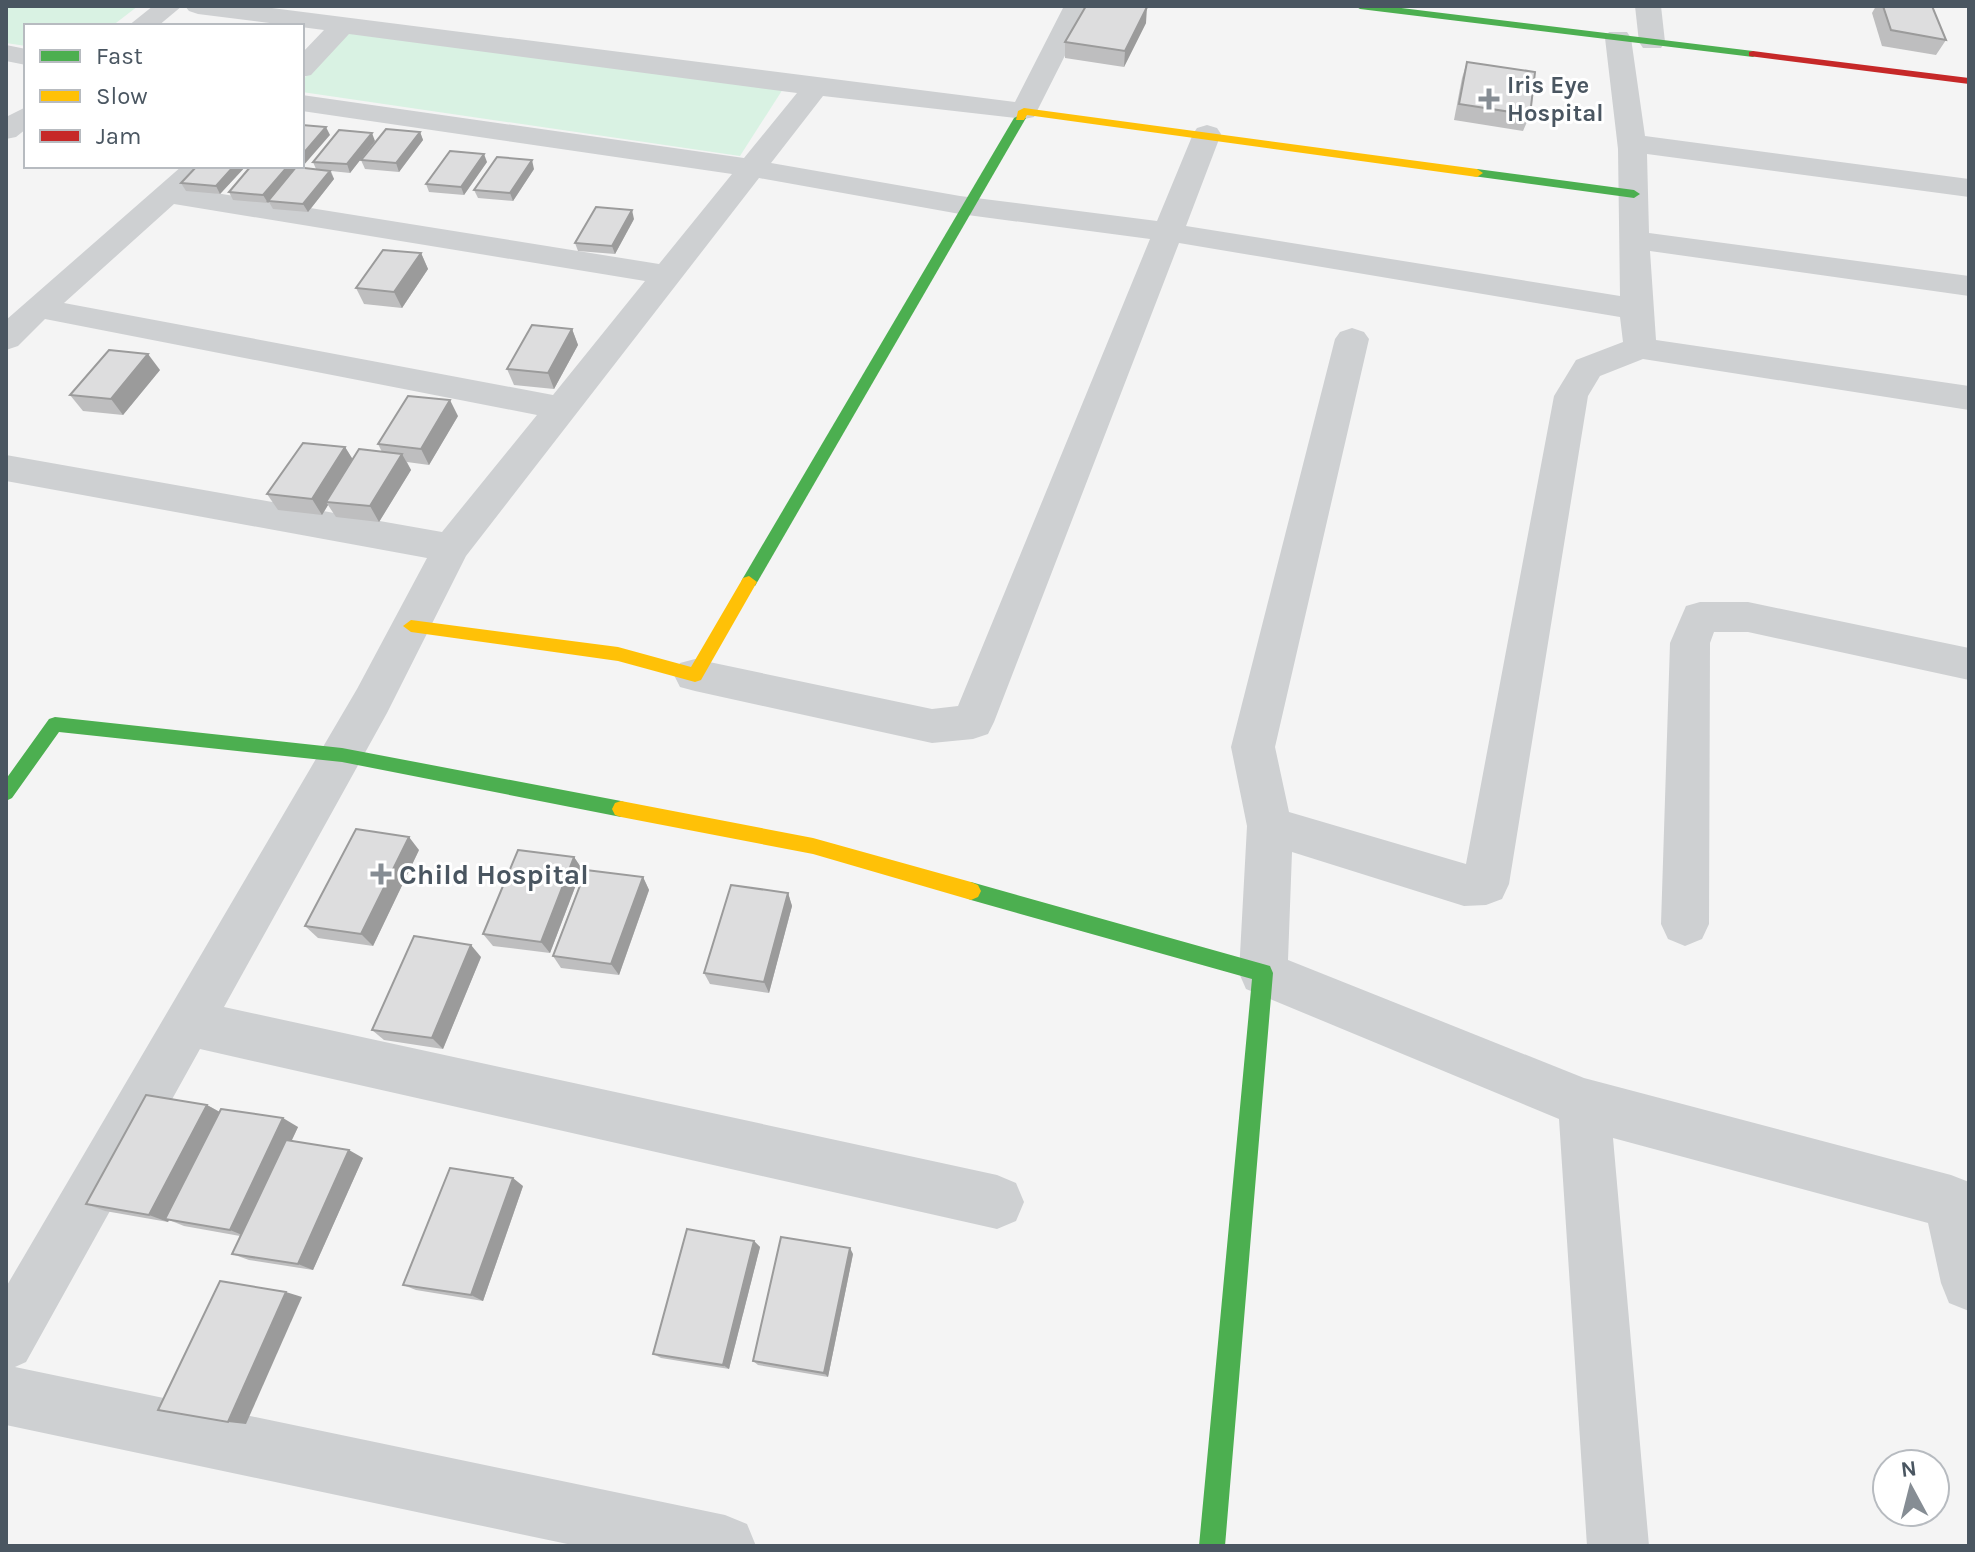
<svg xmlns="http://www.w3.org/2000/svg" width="1975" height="1552" font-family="Karla,sans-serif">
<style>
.green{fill:#d9f2e3}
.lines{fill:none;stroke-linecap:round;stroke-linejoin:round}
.street{fill:#ced0d2;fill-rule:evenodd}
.fast{fill:#4caf50;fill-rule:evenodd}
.slow{fill:#ffc107;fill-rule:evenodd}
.jam{fill:#c62828;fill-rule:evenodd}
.wall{fill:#bebebf}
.shaded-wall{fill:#9b9b9b}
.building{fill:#ddddde;stroke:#9b9b9b;stroke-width:2}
.poi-dot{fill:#868d94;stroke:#fff;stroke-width:3}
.labels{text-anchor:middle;stroke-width:6;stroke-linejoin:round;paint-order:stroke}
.far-poi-label{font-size:24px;font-weight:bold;fill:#4a5661;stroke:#fff;text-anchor:start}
.poi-label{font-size:28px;font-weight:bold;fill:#4a5661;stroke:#fff;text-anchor:start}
</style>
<rect width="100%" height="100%" fill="#f4f4f4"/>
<g class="green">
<path d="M6 6H138L112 26H26V46L6 43Z"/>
<path d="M345 33 783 89 740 156 302 92V81Z"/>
</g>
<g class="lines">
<g class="street">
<path d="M153 6H182L158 26H128Z"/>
<path d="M185 6H256L1015 102 1064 6H1090L1034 117 1024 119 823 96 771 163 960 196 1157 221 1193 134 1197 128 1207 125 1217 128 1221 134 1186 226 1620 296 1618 149 1605 38 1609 32H1627L1631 38 1645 136 1969 179V197L1647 154 1649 233 1969 276V296L1650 251 1656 340 1969 386V410L1643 359 1600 376 1588 396 1509 884 1502 899 1486 905 1464 906 1292 852 1288 960 1584 1078 1951 1175 1969 1182V1311L1949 1303 1941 1283 1928 1223 1613 1138 1649 1546H1587L1559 1119 1246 989 1239 973 1247 826 1231 747 1335 339 1340 332 1352 328 1364 332 1369 339 1275 747 1289 812 1466 864 1554 396 1576 360 1623 342 1620 317 1179 243 994 722 988 734 973 739 932 743 695 691 680 687 674 675 680 663 695 659 932 709 958 706 1150 239 960 214 759 178 466 556 387 713 224 1007 997 1175 1016 1183 1024 1202 1016 1221 997 1229 200 1049 26 1362 15 1367 725 1515 747 1524 756 1546H577L6 1425V1287L357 689 427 558 6 481V455L442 532 537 415 45 319 18 346 6 350V320L182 166H214L191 189 659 264 732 174 302 111V95L744 158 797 93 349 34 311 75 302 77V53L324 30 198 14 189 11ZM174 204 645 281 553 395 64 303Z"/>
<path d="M1635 6H1661L1665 42 1661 48H1643L1639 42Z"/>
<path d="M6 45 26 49V65L6 61Z"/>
<path d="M26 107V129L16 137 6 139V117Z"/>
<path d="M1700 602H1748L1969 648V680L1748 632H1714L1710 643 1709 924 1702 939 1685 946 1668 939 1661 924 1670 643 1686 606Z"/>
</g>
<g class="fast">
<path d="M1355 6H1385L1753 51 1758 54 1753 57 1360 9Z"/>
<path d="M1020 115 1026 118 755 586H743L741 582 743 578 1014 118Z"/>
<path d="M1477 169 1634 190 1640 194 1634 198 1473 176V170Z"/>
<path d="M55 717 342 748 621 801 627 803 630 809 627 815 621 817 342 762 59 732 12 798 6 801V779L49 719Z"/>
<path d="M971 882 1263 964 1270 966 1273 973 1225 1546H1199L1252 979 971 900 964 897 961 891 964 885Z"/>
</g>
<g class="slow">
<path d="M1024 108 1477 169 1483 173 1477 177 1027 115 1024 120H1016L1018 111Z"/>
<path d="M749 576 757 582 701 680 695 682 618 661 411 632 403 626 411 620 618 647 691 667 743 578Z"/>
<path d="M621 801 813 838 971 882 978 885 981 891 978 897 971 900 813 854 621 817 615 815 612 809 615 803Z"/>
</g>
<path class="jam" d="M1753 51 1969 78V84L1749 56V52Z"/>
</g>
<g class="wall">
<path d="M1876 6H1932L1946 40 1936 55 1882 46 1872 13Z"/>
<path d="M1146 23 1124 67 1065 58V42Z"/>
<path d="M1467 62 1530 115 1523 131 1454 120 1462 78Z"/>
<path d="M420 132 423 140 399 172 365 169 361 160Z"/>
<path d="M375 141 350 173 331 171 334 179 308 212 273 209 269 202 268 203 233 200 229 192 295 169H316L313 162Z"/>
<path d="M487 162 464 195 429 192 426 184Z"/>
<path d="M246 166 220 194 186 191 181 183Z"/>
<path d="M534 169 513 201 478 198 474 190Z"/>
<path d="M634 219 615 254 578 251 575 243Z"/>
<path d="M421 253 428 269 402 308 364 304 356 288Z"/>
<path d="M572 329 578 345 554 389 514 385 507 369Z"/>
<path d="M160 370 123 415 83 411 70 395Z"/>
<path d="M458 416 429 465 407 462 411 470 379 522 336 517 328 505 322 515 278 510 267 494 345 447 353 460 382 452 378 444Z"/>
<path d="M419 850 373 946 318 938 305 926Z"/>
<path d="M574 857 582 869 550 953 493 946 483 934Z"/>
<path d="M643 877 649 890 619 975 561 968 553 956Z"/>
<path d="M788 893 792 906 769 993 710 984 704 973Z"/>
<path d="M481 957 443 1049 384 1040 372 1030Z"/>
<path d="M207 1105 220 1112 298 1127 291 1141 363 1158 313 1270 249 1260 232 1254 240 1236 184 1226 169 1220 168 1222 105 1211 86 1204Z"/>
<path d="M523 1186 483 1301 416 1290 403 1285Z"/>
<path d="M754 1241 760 1247 729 1369 661 1358 653 1354Z"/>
<path d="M853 1254 828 1377 758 1365 753 1361Z"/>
</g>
<g class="shaded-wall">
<path d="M1147 7 1146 23 1124 67 1125 51Z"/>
<path d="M326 127 330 135 303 166 302 155Z"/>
<path d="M420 132 423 140 399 172 396 163Z"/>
<path d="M372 133 375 141 350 173 347 164Z"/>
<path d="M484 154 487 162 464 195 461 187Z"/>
<path d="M532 160 534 169 513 201 510 193Z"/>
<path d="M234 166H246L220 194 216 186Z"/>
<path d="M288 166H293L296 170 268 203 263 195Z"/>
<path d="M330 171 334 179 308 212 303 204Z"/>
<path d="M632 210 634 219 615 254 612 246Z"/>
<path d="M421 253 428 269 402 308 394 292Z"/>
<path d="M572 329 578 345 554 389 548 373Z"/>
<path d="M148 354 160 370 123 415 111 399Z"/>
<path d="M450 400 458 416 429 465 421 449Z"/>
<path d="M345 447 355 463 326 502 328 505 322 515 312 499Z"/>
<path d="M402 454 411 470 379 522 370 506Z"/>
<path d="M409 837 419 850 373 946 361 934Z"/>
<path d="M574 857 582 869 550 953 541 942Z"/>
<path d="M643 877 649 890 619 975 611 964Z"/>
<path d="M788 893 792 906 769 993 764 982Z"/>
<path d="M471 945 481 957 443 1049 432 1038Z"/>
<path d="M207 1105 223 1114 165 1219 169 1220 168 1222 149 1215Z"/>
<path d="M283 1118 298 1127 247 1237 230 1230Z"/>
<path d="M349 1150 363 1158 313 1270 298 1264Z"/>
<path d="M513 1178 523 1186 483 1301 471 1295Z"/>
<path d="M754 1241 760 1247 729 1369 723 1365Z"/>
<path d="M850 1248 853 1254 828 1377 824 1373Z"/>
<path d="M286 1292 302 1297 246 1424 228 1422Z"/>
</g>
<g class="building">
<path d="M1086 6H1138L1147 7 1125 51 1065 42Z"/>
<path d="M1883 6H1932L1946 40 1891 30Z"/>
<path d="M1467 62 1535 72 1530 115 1459 104Z"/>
<path d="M302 125 326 127 302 155Z"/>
<path d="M386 129 420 132 396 163 361 160Z"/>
<path d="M339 130 372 133 347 164 313 162Z"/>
<path d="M450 151 484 154 461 187 426 184Z"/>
<path d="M497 157 532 160 510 193 474 190Z"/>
<path d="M197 166H234L216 186 181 183Z"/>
<path d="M251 166H288L263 195 229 192Z"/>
<path d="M296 167 330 171 303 204 268 201Z"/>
<path d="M596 207 632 210 612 246 575 243Z"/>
<path d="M383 250 421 253 394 292 356 288Z"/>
<path d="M532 325 572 329 548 373 507 369Z"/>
<path d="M109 350 148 354 111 399 70 395Z"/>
<path d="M408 396 450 400 421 449 378 444Z"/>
<path d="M303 443 345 447 312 499 267 494Z"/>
<path d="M359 449 402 454 370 506 326 502Z"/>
<path d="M356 829 409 837 361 934 305 926Z"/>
<path d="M518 850 574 857 541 942 483 934Z"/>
<path d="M586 870 643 877 611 964 553 956Z"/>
<path d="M731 885 788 893 764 982 704 973Z"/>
<path d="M414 936 471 945 432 1038 372 1030Z"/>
<path d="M146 1095 207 1105 149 1215 86 1204Z"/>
<path d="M221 1109 283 1118 230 1230 165 1219Z"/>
<path d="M286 1140 349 1150 298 1264 232 1254Z"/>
<path d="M450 1168 513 1178 471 1295 403 1285Z"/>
<path d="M687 1229 754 1241 723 1365 653 1354Z"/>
<path d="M781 1237 850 1248 824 1373 753 1361Z"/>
<path d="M220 1281 286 1292 228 1422 158 1410Z"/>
</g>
<g class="poi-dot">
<path d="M1485 87h8v8h8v8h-8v8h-8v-8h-8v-8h8z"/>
<path d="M377 862h8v8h8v8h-8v8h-8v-8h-8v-8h8z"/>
</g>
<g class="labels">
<g class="far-poi-label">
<text x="1507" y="93">Iris Eye<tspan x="1507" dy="28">Hospital</tspan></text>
</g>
<g class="poi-label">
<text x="399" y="884">Child Hospital</text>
</g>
</g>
<rect width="1975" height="1552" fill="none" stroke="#4a5661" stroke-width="16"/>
<rect x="24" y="24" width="280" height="144" fill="#ffffff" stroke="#b7bbc0" stroke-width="2"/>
<rect x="40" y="50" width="40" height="12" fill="#4caf50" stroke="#b7bbc0" stroke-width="2"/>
<text x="96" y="64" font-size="24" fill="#4a5661">Fast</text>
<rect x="40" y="90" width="40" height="12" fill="#ffc107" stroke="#b7bbc0" stroke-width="2"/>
<text x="96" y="104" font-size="24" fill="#4a5661">Slow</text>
<rect x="40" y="130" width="40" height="12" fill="#c62828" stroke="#b7bbc0" stroke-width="2"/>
<text x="96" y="144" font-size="24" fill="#4a5661">Jam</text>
<g transform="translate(1911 1488) rotate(353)"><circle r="38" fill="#ffffff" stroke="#b7bbc0" stroke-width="2"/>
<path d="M0-6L14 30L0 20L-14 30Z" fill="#868d94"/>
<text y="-12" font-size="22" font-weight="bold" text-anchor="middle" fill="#4a5661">N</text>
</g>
</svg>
